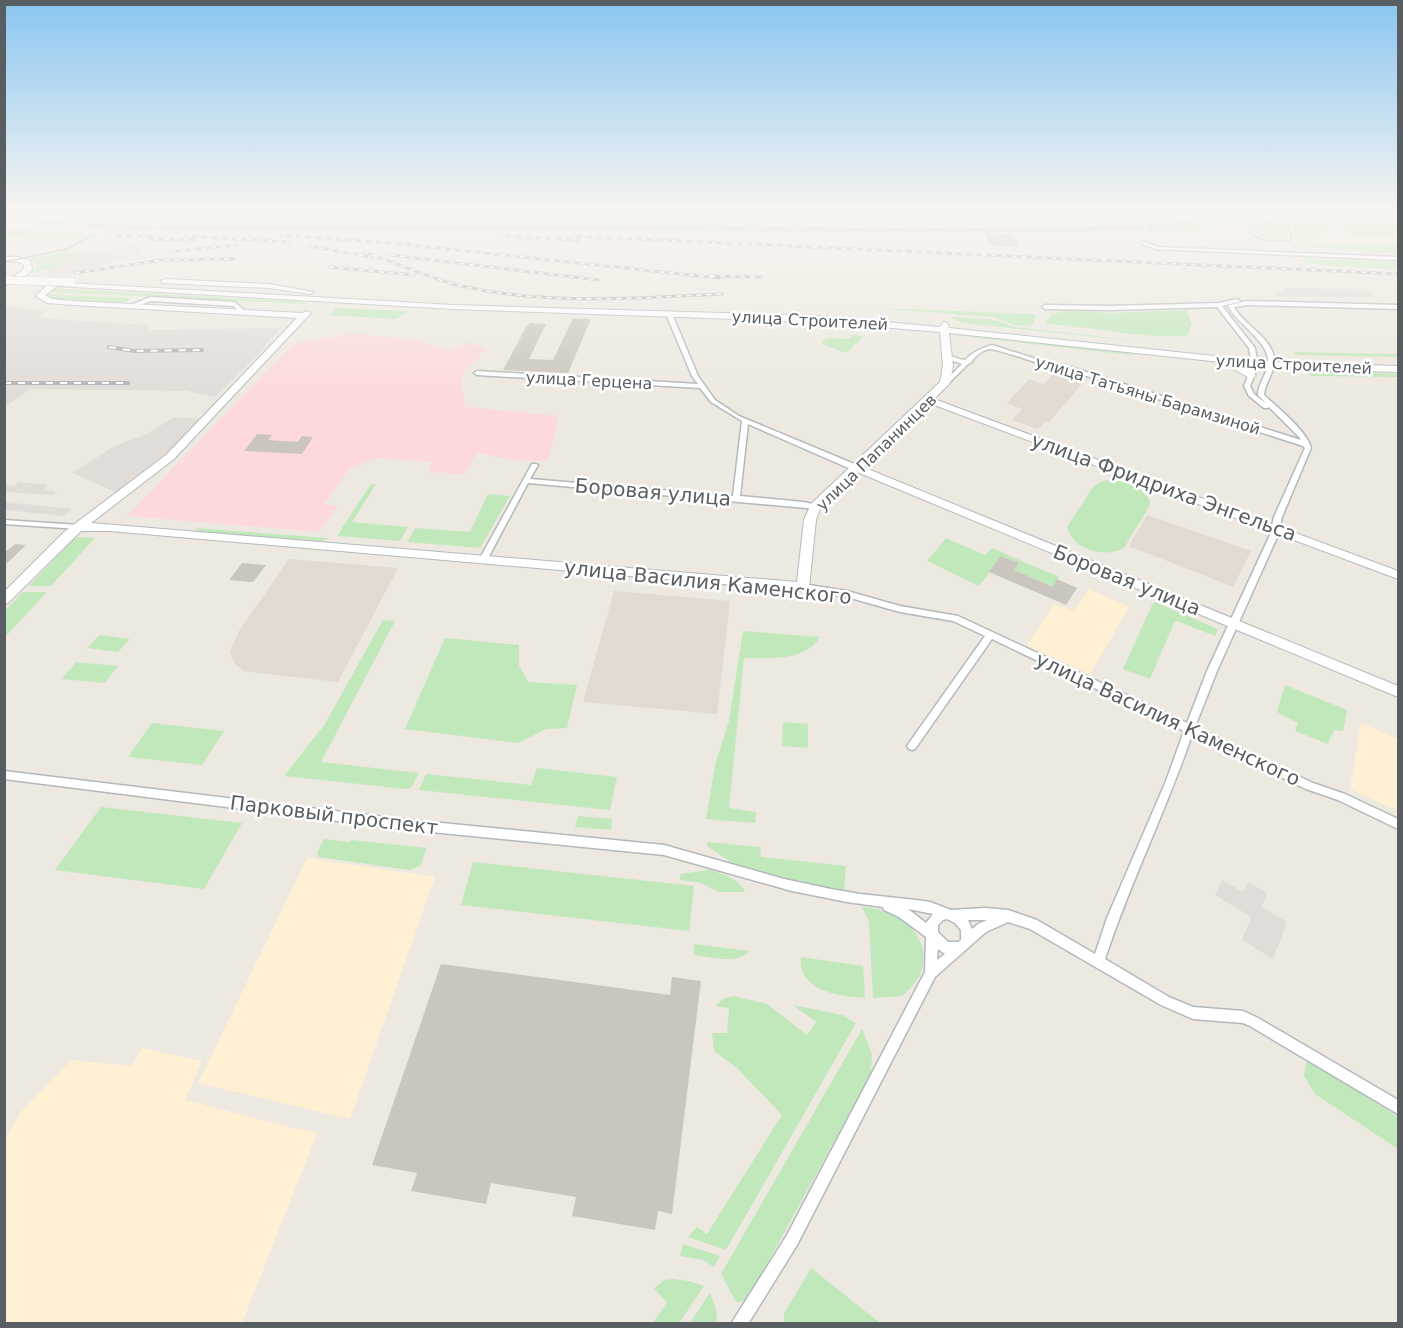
<svg xmlns="http://www.w3.org/2000/svg" width="1403" height="1328" font-family="'DejaVu Sans',sans-serif">
<style>
.commercial{fill:#ffefd3}
.industrial{fill:#e1dcd8}
.education{fill:#e0dad1}
.medical{fill:#fdd9db}
.green{fill:#c0e8ba}
.building{fill:#cac5bf}
.lines{fill:none;stroke-linecap:round;stroke-linejoin:round}
.street-casing{stroke:#b3b8bc;stroke-width:3}
.secondary-casing{stroke:#b4b9be;stroke-width:2}
.street{fill:#fff;fill-rule:evenodd}
.secondary{fill:#fff;fill-rule:evenodd}
.tram{stroke:#b2b3b3;stroke-width:1.5}
.rail-far1-casing{stroke:#b2b3b3;stroke-width:3}
.rail-casing{stroke:#b2b3b3;stroke-width:4}
.rail-far1{stroke:#fff;stroke-width:1.5;stroke-dasharray:5;stroke-linecap:butt}
.rail{stroke:#fff;stroke-width:2;stroke-dasharray:7;stroke-linecap:butt}
.secondary-bridge-casing{stroke:#b4b9be;stroke-width:9;stroke-linecap:butt}
.secondary-bridge{stroke:#fff;stroke-width:8}
.labels{text-anchor:middle;stroke-width:5;stroke-linejoin:round;paint-order:stroke}
.far-street-label{font-size:16px;fill:#595e62;stroke:#fff}
.street-label{font-size:20px;fill:#595e62;stroke:#fff}
</style>
<rect width="100%" height="100%" fill="#ede9e0"/>
<g class="commercial">
<path d="M1089 589 1129 607 1090 675 1027 645 1054 604 1074 611Z"/>
<path d="M1361 723 1398 739V811L1350 789Z"/>
<path d="M307 858 435 877 350 1119 198 1083Z"/>
<path d="M142 1048 202 1061 185 1100 292 1128 318 1132 242 1323H5V1139L19 1114 71 1060 132 1066Z"/>
</g>
<g class="industrial">
<path d="M135 245 144 254 50 279 45 273 77 252H98Z"/>
<path d="M1284 288 1367 289 1374 297H1277L1275 294 1287 292Z"/>
<path d="M4 306 46 311 37 318 151 325 148 330 280 328 258 355 215 397 186 391 30 389 5 407Z"/>
<path d="M174 417 203 419 157 463 120 494 72 473 115 446 147 434Z"/>
<path d="M19 482 48 485 44 490 57 491 53 495 5 492V485L14 486Z"/>
<path d="M5 502 72 509 64 516 5 510Z"/>
<path d="M1222 880 1243 892 1248 882 1267 893 1262 907 1287 922 1273 959 1242 940 1251 917 1215 895Z"/>
</g>
<g class="education">
<path d="M1054 373 1083 383 1049 422 1045 421 1038 429 1012 420 1022 409 1007 403 1029 379 1044 384Z"/>
<path d="M1147 515 1251 551 1233 587 1129 546Z"/>
<path d="M289 559 398 568 338 682 244 671 235 664 230 652 239 631Z"/>
<path d="M614 591 730 601 717 714 583 702Z"/>
</g>
<path class="medical" d="M352 334 411 339 453 351 466 342 488 348 461 375 465 407 558 416 550 455 546 461 513 460 477 453 465 474 429 472 432 462 376 458 350 468 324 504 338 506 319 532 127 516 293 344Z"/>
<g class="green">
<path d="M5 212 115 215 53 218Z"/>
<path d="M1307 212 1266 223 1245 221 1243 217 1273 220 1265 213Z"/>
<path d="M1323 212H1370C1361 215 1350 217 1342 222 1333 227 1308 244 1296 241L1291 222Z"/>
<path d="M1382 212H1398V236L1356 237 1342 229 1346 224Z"/>
<path d="M1289 220 1286 224 1289 235 1285 238 1267 239 1252 232 1260 226Z"/>
<path d="M1207 223 1218 228 1151 232 1142 229Z"/>
<path d="M5 229 89 233 69 240 71 238 61 240 65 237 53 236 49 239 5 236Z"/>
<path d="M1398 244V254L1298 246Z"/>
<path d="M69 250 66 253 77 252 53 268 32 273 38 266 32 259Z"/>
<path d="M1308 259 1398 262V270L1302 263Z"/>
<path d="M51 288 304 302 307 304 48 292Z"/>
<path d="M46 294 131 298 123 304 50 299Z"/>
<path d="M336 308 409 311 396 319 329 315Z"/>
<path d="M872 308 1035 314 1034 322 1030 326 1014 325 994 317Z"/>
<path d="M1065 310 1108 313 1186 310 1192 324 1187 336C1138 339 1093 326 1045 324L1051 315Z"/>
<path d="M950 317 990 319 1016 327 1174 345 962 323Z"/>
<path d="M960 333 1108 349 1138 356 953 335Z"/>
<path d="M852 335 864 336 846 353 820 343 827 338 850 339Z"/>
<path d="M1293 352 1398 354V357L1296 355Z"/>
<path d="M1307 370 1398 374V377L1311 376Z"/>
<path d="M1102 481C1120 479 1142 484 1150 502L1149 507 1124 548C1105 558 1073 551 1067 527L1093 487Z"/>
<path d="M371 484H376L352 522 408 527 400 541 337 536Z"/>
<path d="M488 494 510 496 480 548 407 542 415 528 470 532Z"/>
<path d="M194 528 328 538 319 542 201 532Z"/>
<path d="M76 537 95 538 51 586H29Z"/>
<path d="M946 538 985 555 992 548 1059 577 1053 587 1014 570 1019 563 1002 556 979 586 927 561Z"/>
<path d="M23 592H47L5 637V611Z"/>
<path d="M1155 602 1218 629 1215 636 1177 621 1174 623 1150 679 1123 669 1151 607Z"/>
<path d="M383 620 395 621 321 762 419 773 411 788 406 789 284 776 325 724Z"/>
<path d="M743 631 820 637C805 662 769 658 744 658L729 808 756 812 755 823 706 819 715 765 729 721Z"/>
<path d="M100 635 130 639 118 652 87 648Z"/>
<path d="M445 638 519 645V665L528 682 577 685 567 728 546 729 519 743 405 729Z"/>
<path d="M76 662 118 666 105 683 62 679Z"/>
<path d="M1285 685 1347 710 1343 731 1334 730 1328 744 1295 731 1298 723 1277 712Z"/>
<path d="M783 722 808 724V748L782 746Z"/>
<path d="M152 723 224 731 202 765 128 757Z"/>
<path d="M537 768 617 777 610 810 419 790 426 774 531 785Z"/>
<path d="M101 807 242 823 204 889 55 870Z"/>
<path d="M578 816 612 819 611 830 575 827Z"/>
<path d="M324 839 349 842 352 840 427 848 420 866 409 870 319 857 317 853Z"/>
<path d="M708 842 760 847 761 857 846 866 844 892 791 882 734 864 707 846Z"/>
<path d="M473 862 694 886 689 931 461 905Z"/>
<path d="M709 870C723 874 739 878 745 892H719L701 883 680 880V874Z"/>
<path d="M862 907C913 909 949 959 902 996L873 998 869 922Z"/>
<path d="M694 944 750 951C735 965 713 957 694 955Z"/>
<path d="M801 957 863 966 865 998C840 996 798 992 801 957Z"/>
<path d="M734 996 767 1004 807 1035 816 1022 793 1005 842 1015 856 1023 726 1250 688 1237 697 1227 707 1234 782 1115 737 1068 714 1051 712 1033H727L729 1008 715 1006 724 998Z"/>
<path d="M862 1029 872 1055 871 1074 750 1295 742 1302H736L721 1274Z"/>
<path d="M1307 1057 1398 1117V1149L1315 1094 1304 1076Z"/>
<path d="M683 1244 720 1256 714 1267 703 1260 680 1256Z"/>
<path d="M811 1268 880 1323H784V1314Z"/>
<path d="M673 1279 689 1281 704 1286 679 1323H653L667 1302 654 1289 664 1280Z"/>
<path d="M710 1293 717 1312 716 1323H690Z"/>
</g>
<g class="building">
<path d="M985 233 1013 234 1019 247 990 246Z"/>
<path d="M573 318 591 319 568 373 503 370 526 327 530 323 546 324 529 359 553 360Z"/>
<path d="M257 434 272 435 268 440 298 442 302 436 313 437 302 454 244 451Z"/>
<path d="M15 544 26 545 4 566V550H8Z"/>
<path d="M1001 556 1019 563 1014 570 1053 587 1057 579 1077 588 1066 605 989 572Z"/>
<path d="M242 563 266 565 253 582 229 580Z"/>
<path d="M441 964 670 995 672 977 701 981 672 1214 658 1211 655 1230 572 1216 576 1197 491 1183 486 1204 411 1191 417 1173 372 1165Z"/>
</g>
<g class="lines">
<defs>
<g id="street">
<path d="M1109 212H1116V213L1114 214Z"/>
<path d="M1143 241 1157 247 1398 257V260L1156 249 1141 243V242Z"/>
<path d="M4 257H18L21 259 18 261H4Z"/>
<path d="M150 297 235 302 246 312 241 313 233 306 151 301 134 307 129 306Z"/>
<path d="M1237 299 1240 301 1239 302 1222 306 1255 348 1258 366 1250 386 1254 394 1267 404 1258 395C1258 383 1267 375 1268 363 1270 342 1238 325 1228 306L1229 305 1247 301 1398 305V309L1247 305 1234 307C1244 326 1276 339 1274 363 1273 375 1265 383 1264 395 1277 407 1308 432 1311 448L1282 517 1278 535 1217 671 1195 727 1313 783 1345 794 1398 819V829L1338 800 1306 789 1192 735C1166 811 1130 883 1105 959L1169 997 1193 1007 1243 1011 1258 1018 1398 1100V1114L1250 1026 1243 1023 1193 1019 1161 1005 1030 929 1008 922 986 932 935 977 797 1245 748 1324H731L787 1235 925 972 926 937 899 917 884 910 883 907 847 902 792 891 664 855 401 829 4 779V771L401 819 664 845 784 879 831 889 860 894 916 900 930 902 951 910 985 908 1008 910 1037 920 1095 954 1107 918 1166 781 1184 731 992 639 915 749 912 750 909 749 907 746 909 743 985 636 953 621 900 612 847 597 803 590 799 587 803 584 847 591 900 606 958 616 1187 723 1207 671 1270 535 1274 517 1305 448 1303 446 1062 368H1053C1042 365 996 348 989 349 981 351 973 358 971 363L968 364 943 389 938 388 962 364 945 358V356C952 355 958 360 965 360 973 352 981 348 992 345L1055 365H1064L1301 440 1299 437 1269 407 1268 408H1264L1249 396 1244 386 1252 366 1249 348 1217 307 1111 310 1045 309 1042 307 1045 305 1111 306 1219 303ZM908 909 933 914 926 923ZM947 919 955 923 961 930V940L958 942H948L938 932V925L943 920ZM968 920H987L978 924 972 929ZM938 949 945 954 937 960Z"/>
<path d="M669 312 672 314 698 376 715 400 739 416 859 466V470H853L748 424 740 496 803 502 818 505V509L528 483 487 560 486 562H480L479 560 532 464H536L538 465 530 479 733 496 742 421 711 402 700 388 477 375 474 373 477 371 698 384 692 376 666 314Z"/>
<path d="M4 520 79 525 83 527 79 529 4 524Z"/>
</g>
<g id="secondary">
<path d="M15 257 31 261 32 270 21 280 4 285V280L15 276 24 269V264L15 261Z"/>
<path d="M68 279 72 281 69 283 453 305 821 316 940 327 944 322 947 323 949 328 1271 362 1398 366V372L1271 368 1239 364 1250 369 1256 376 1251 379 1230 367V363L949 333 953 366 950 383 934 399 1398 571V579L929 403 863 467 1398 686V697L857 472 820 508 816 520 809 587 803 591 110 531H81L8 603 4 604V592L64 532 166 455 297 318 73 305 47 303 36 296 49 283ZM57 286 453 309 821 322 940 332 943 366 940 382 811 504 804 520 797 582 91 523 174 459 311 313 307 311 302 313 73 301 52 299 45 295Z"/>
<path d="M165 279 269 284 314 292 310 294 269 288 162 283 161 281Z"/>
</g>
</defs>
<use href="#street" class="street-casing"/>
<use href="#secondary" class="secondary-casing"/>
<use href="#street" class="street"/>
<use href="#secondary" class="secondary"/>
<g class="tram">
<path d="M1313 212 1251 227 1246 232 1262 240 1289 241 1292 238 1288 222 1319 212"/>
<path d="M122 214 125 212"/>
<path d="M4 262 67 249 94 234"/>
</g>
<defs>
<g id="rail-far1">
<path d="M955 212 1020 221"/>
<path d="M283 214 333 212"/>
<path d="M4 220 122 227 1068 230 1167 226 1254 212"/>
<path d="M281 235 390 243 719 278"/>
<path d="M112 236H151"/>
<path d="M187 236 289 242"/>
<path d="M501 236 579 240"/>
<path d="M572 236 1398 274"/>
<path d="M144 239 195 240"/>
<path d="M309 246 371 257"/>
<path d="M171 252 237 245"/>
<path d="M363 252C399 263 434 281 471 288 553 305 639 298 722 294"/>
<path d="M390 255 599 280"/>
<path d="M329 267 414 275"/>
<path d="M75 273 162 260 234 259"/>
<path d="M710 276 761 277"/>
</g>
<g id="rail">
<path d="M109 347 134 351 202 350"/>
<path d="M4 383H128"/>
</g>
</defs>
<use href="#rail-far1" class="rail-far1-casing"/>
<use href="#rail" class="rail-casing"/>
<use href="#rail-far1" class="rail-far1"/>
<use href="#rail" class="rail"/>
<defs>
<path id="secondary-bridge" d="M4 280 71 282"/>
</defs>
<use href="#secondary-bridge" class="secondary-bridge-casing"/>
<use href="#secondary-bridge" class="secondary-bridge"/>
</g>
<linearGradient id="sky" x2="0" y2="1"><stop stop-color="#8ac6f1"/><stop offset="0.53" stop-color="#f7f5f1"/><stop offset="1" stop-color="#f7f5f1" stop-opacity="0"/></linearGradient>
<rect width="1403" height="398" fill="url(#sky)"/>
<g class="labels">
<g class="far-street-label">
<text transform="translate(810 320) rotate(3)" y="6">улица Строителей</text>
<text transform="translate(1294 364) rotate(3)" y="6">улица Строителей</text>
<text transform="translate(589 380) rotate(3)" y="6">улица Герцена</text>
<text transform="translate(1148 395) rotate(17)" y="6">улица Татьяны Барамзиной</text>
<text transform="translate(876 452) rotate(-44)" y="6">улица Папанинцев</text>
</g>
<g class="street-label">
<text transform="translate(1164 487) rotate(20)" y="7">улица Фридриха Энгельса</text>
<text transform="translate(653 492) rotate(5)" y="7">Боровая улица</text>
<text transform="translate(1127 580) rotate(22)" y="7">Боровая улица</text>
<text transform="translate(708 582) rotate(6)" y="7">улица Василия Каменского</text>
<text transform="translate(1168 719) rotate(25)" y="7">улица Василия Каменского</text>
<text transform="translate(334 815) rotate(7)" y="7">Парковый проспект</text>
</g>
</g>
<rect width="1403" height="1328" fill="none" stroke="#595e62" stroke-width="12"/>
</svg>
